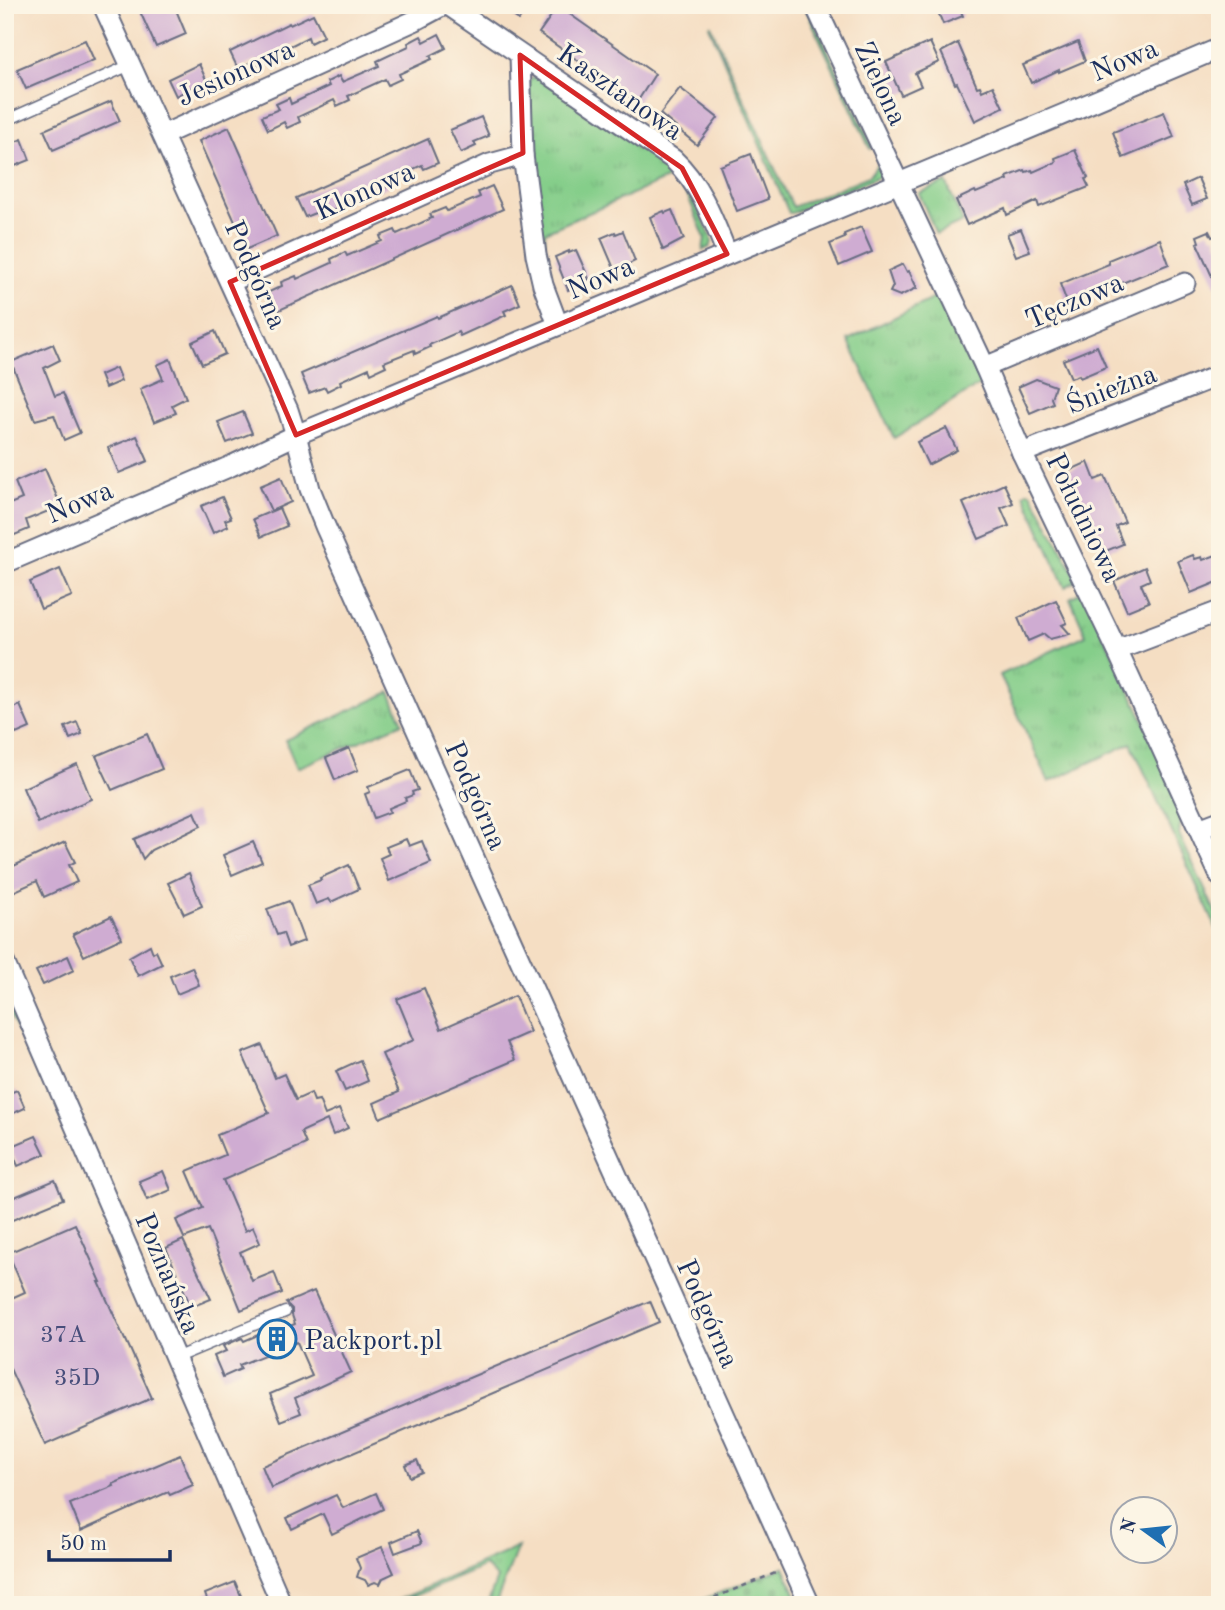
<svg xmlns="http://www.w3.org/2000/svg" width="1225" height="1610" font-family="'Old Standard TT',serif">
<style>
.grass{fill:url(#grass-tufts);stroke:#507e74;stroke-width:2}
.cemetery{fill:url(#cemetery-stones);stroke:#507e74;stroke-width:2}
.building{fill:#cfacd2}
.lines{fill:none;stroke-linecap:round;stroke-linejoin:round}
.lane-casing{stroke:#676c81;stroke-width:13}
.street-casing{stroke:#676c81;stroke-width:23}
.path{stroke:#676c81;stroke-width:2.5;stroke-dasharray:5 5;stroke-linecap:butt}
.lane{stroke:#fff;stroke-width:10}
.street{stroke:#fff;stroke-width:19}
.marked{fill:none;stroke:#d62828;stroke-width:5;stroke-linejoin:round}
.labels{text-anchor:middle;stroke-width:6;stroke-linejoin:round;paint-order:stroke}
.number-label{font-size:24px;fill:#484e7b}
.street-label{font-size:28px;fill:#1b2f5e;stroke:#fcf5e5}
.poi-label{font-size:28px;fill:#1b2f5e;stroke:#fcf5e5;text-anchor:start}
</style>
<defs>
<pattern id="grass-tufts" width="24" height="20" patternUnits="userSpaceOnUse" patternTransform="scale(1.75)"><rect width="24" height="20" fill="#85ce8a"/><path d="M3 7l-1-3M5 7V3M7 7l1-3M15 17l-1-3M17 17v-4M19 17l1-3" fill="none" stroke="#72b17a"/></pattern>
<pattern id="cemetery-stones" width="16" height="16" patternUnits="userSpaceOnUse" patternTransform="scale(1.75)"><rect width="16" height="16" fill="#85ce8a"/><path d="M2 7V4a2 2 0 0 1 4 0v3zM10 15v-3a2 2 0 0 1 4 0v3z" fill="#72b17a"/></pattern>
</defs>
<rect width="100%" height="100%" fill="#fcf5e5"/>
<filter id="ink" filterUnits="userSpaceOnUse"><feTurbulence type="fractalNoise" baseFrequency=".0143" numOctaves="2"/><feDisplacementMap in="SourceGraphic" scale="14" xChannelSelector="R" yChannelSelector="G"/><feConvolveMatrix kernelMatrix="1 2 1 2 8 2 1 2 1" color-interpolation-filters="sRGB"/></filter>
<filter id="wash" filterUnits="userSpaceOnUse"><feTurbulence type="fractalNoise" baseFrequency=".00686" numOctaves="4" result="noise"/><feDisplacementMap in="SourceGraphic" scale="28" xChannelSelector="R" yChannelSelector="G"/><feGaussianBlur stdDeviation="1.57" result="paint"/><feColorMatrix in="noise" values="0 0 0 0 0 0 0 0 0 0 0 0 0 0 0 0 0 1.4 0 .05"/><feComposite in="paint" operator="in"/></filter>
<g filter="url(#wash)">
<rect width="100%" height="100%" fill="#f5dec3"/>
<g class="grass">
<path d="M804 5H807L872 146 870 149Z"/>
<path d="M710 25 780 180 793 207 869 176 877 165H882V175L792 213H789L709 26Z"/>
<path d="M537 76 667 165 686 184 711 237 712 242 710 247 703 250 705 238 688 196 671 177 545 232V260L532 165 528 83 531 79Z"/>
<path d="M946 182 963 222 936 234 919 193Z"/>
<path d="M946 292 984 382 894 438 848 340Z"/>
<path d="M1027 492H1031L1078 580 1065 587 1024 494Z"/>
<path d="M1083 591 1162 759 1181 819 1179 834 1220 922V936L1131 743 1049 782 1000 675 1086 635 1070 598Z"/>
<path d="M390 692 403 723 297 768 285 740Z"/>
<path d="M5 982 30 1044 25 1048 5 1002Z"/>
<path d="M518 1547 495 1605H487L497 1578 485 1566 394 1605H387Z"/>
</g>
<path class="cemetery" d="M784 1567 800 1605H689Z"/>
<g id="blocks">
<g class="building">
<path d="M137 5H174L186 34 156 47Z"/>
<path d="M497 5H529L519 20Z"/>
<path d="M935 5H958L963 16 943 24Z"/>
<path d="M558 6 655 74 637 102 539 33Z"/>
<path d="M313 14 324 36 310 43 308 37 270 56 271 59 258 66 255 60 238 69 230 52 289 23 290 25Z"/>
<path d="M439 34 446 48 430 56 432 59 399 74 401 79 388 85 385 79 348 96 350 100 337 106 334 100 298 117 300 122 287 128 284 122 268 130 262 116 279 109 276 104 289 98 291 104 329 86 327 82 339 76 342 82 379 66 377 61 409 46 408 43 421 36 424 42Z"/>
<path d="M85 40 94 60 26 89 17 69Z"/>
<path d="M930 42 939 62 915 73 921 86 901 95 886 62Z"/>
<path d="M1078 42 1085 61 1059 72V70L1031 83 1023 65Z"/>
<path d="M958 43 977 87 980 86 982 91 993 86 1003 107 975 121 957 83 955 84 941 52Z"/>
<path d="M199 64 209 86 196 92 193 87 176 96 168 79Z"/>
<path d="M680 88 718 118 697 145 660 114Z"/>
<path d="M111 101 120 121 53 150 44 130Z"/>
<path d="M1164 112 1174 137 1123 158 1113 132Z"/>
<path d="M481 117 489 136 474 142 476 146 461 153 450 130Z"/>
<path d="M229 127 277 236 247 249 199 141Z"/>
<path d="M22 139 30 160 5 170V146Z"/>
<path d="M428 139 438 163 424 169 422 165 387 181 389 186 374 192 372 188 335 204 337 208 322 215 320 211 305 217 296 198Z"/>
<path d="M1075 150 1088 178 1085 179 1089 187 1039 207 1037 201 1007 215 1005 208 967 225 956 200 975 191 976 193 1008 180 1007 177 1025 170 1026 172 1032 170 1033 172 1056 162 1055 158Z"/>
<path d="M751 154 768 199 737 211 720 166Z"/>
<path d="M1198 178 1207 199 1192 205 1183 185Z"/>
<path d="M492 186 503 209 275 312 267 293 282 286 281 282 296 276 297 279 332 263 331 259 345 252 347 256 382 241 380 236 395 230 397 234 432 218 430 214 445 208 447 211 480 197 478 192Z"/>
<path d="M672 210 684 239 663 250 650 217 664 211 665 213Z"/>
<path d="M861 227 872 252 839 266 830 244 845 238 844 234Z"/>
<path d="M1021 229 1030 251 1016 256 1007 234Z"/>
<path d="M623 231 635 261 615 271 601 238 615 232 616 234Z"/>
<path d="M1209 231 1212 237 1215 236 1220 248V294L1197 243 1199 242 1197 236Z"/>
<path d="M1160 239 1169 264 1068 305 1060 284 1109 264 1108 260Z"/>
<path d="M576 250 589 279 568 290 555 257 569 251V253Z"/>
<path d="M903 264 907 272 909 271 917 288 900 296 890 292 893 286 888 271Z"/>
<path d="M512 285 520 304 504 311 506 315 460 336 458 332 429 345 430 347 415 354 414 350 384 362 386 366 371 373 369 368 340 381 341 384 327 391 325 387 309 393 301 374 437 316 438 318Z"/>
<path d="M215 331 225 354 202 364 192 342Z"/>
<path d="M53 344 60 360 44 368 55 396 63 393 80 433 64 440 54 415 35 420 11 362Z"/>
<path d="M1097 346 1106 367 1080 378 1079 375 1071 378 1063 360Z"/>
<path d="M170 359 186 398 172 405 176 413 154 422 140 389 163 379 157 365Z"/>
<path d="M116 368 121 381 105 388 100 375Z"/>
<path d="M1036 379 1055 386 1051 398 1053 403 1030 413 1018 387Z"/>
<path d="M243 412 252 433 227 443 218 422Z"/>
<path d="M946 428 957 450 928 465 917 442Z"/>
<path d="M137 436 148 461 119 473 108 448Z"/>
<path d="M1088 462 1095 480 1105 476 1125 522 1116 526 1123 544 1101 553 1066 472Z"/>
<path d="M45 469 61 506 26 520 29 529 5 539V506L22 499 15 482Z"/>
<path d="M281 477 291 502 271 511 260 486Z"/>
<path d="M1004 484 1013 503 1001 508 1009 526 979 539 963 503Z"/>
<path d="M222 497 231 518 225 520 228 526 213 533 201 506Z"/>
<path d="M279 508 287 526 261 537 253 519Z"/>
<path d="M1193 555 1195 559 1202 557 1203 560 1216 555 1220 565V581L1191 593 1178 561Z"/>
<path d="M1145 567 1150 580 1141 584 1149 602 1127 611 1114 581Z"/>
<path d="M60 569 72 596 41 609 30 582Z"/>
<path d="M1056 600 1067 623 1062 625 1070 634 1050 639 1044 634 1028 641 1018 618Z"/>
<path d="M20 705 30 728 16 734 11 724 5 726V711Z"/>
<path d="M77 722 82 734 70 739 65 727Z"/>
<path d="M147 734 162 769 112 790 96 756Z"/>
<path d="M349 748 358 770 335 780 326 758Z"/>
<path d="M77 764 91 799 38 823 23 788Z"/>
<path d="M410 770 418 790 412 792 413 795 405 798 406 801 389 808 390 812 374 818 365 794 370 792 368 787Z"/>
<path d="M195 812 201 826 151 850 143 859 134 839Z"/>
<path d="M406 839 409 846 422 841 431 863 389 881 380 858 389 854 386 847Z"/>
<path d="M65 842 75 862 69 865 77 882 44 897 37 881 13 892 5 875V870Z"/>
<path d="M253 842 262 862 232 875 223 855Z"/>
<path d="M349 865 359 889 331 902 329 899 316 904 308 885 321 880 320 878Z"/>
<path d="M189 873 202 906 184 914 168 883Z"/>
<path d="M289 901 304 941 288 947 283 933 277 935 267 909Z"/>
<path d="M111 916 122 938 84 956 73 934Z"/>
<path d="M150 945 153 953 156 951 162 964 138 976 129 957Z"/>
<path d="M68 956 74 970 43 985 36 971Z"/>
<path d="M192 967 199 985 177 994 170 976Z"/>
<path d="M424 988 441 1029 515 996 530 1032 507 1042 515 1060 380 1118 374 1103 399 1092 382 1054 414 1040 397 999Z"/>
<path d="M262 1045 275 1078 284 1074 296 1100 311 1093 314 1101 319 1100 325 1115 339 1109 348 1128 333 1135 327 1120 301 1132 306 1144 223 1180 245 1231 253 1227 260 1243 240 1252 252 1281 274 1272 282 1293 241 1310 208 1229 184 1238 176 1220 203 1208 187 1171 225 1155 217 1135 269 1113 242 1053Z"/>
<path d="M360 1060 368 1081 345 1091 336 1071Z"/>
<path d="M17 1090 25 1108 5 1117V1095Z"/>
<path d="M36 1136 45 1154 18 1166 10 1147Z"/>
<path d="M163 1171 171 1190 147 1200 139 1181Z"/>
<path d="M55 1180 63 1199 5 1223V1201Z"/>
<path d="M75 1224 101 1282H99L125 1340H126L152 1398 45 1445 5 1358V1301L25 1292 8 1253Z"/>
<path d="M183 1240 211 1299 191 1307 166 1248Z"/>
<path d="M314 1291 351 1372 295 1398 301 1413 281 1421 270 1394 312 1376 297 1342 239 1365 241 1369 223 1377 214 1356 226 1351 223 1346 242 1338 244 1341 267 1331 269 1335 295 1324 292 1315V1309L286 1303Z"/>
<path d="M650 1301 659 1322 271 1488 262 1466Z"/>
<path d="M180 1455 193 1485 170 1495 168 1492 81 1531 70 1504 114 1486 113 1484Z"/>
<path d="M417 1460 422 1472 410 1477 405 1465Z"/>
<path d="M376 1493 383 1509 332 1534 323 1514 292 1529 287 1518 336 1495 343 1508Z"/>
<path d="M417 1531 422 1543 395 1553 391 1542Z"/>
<path d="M382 1547 394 1573 383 1578 380 1584 375 1582 368 1585 365 1580 357 1577 360 1568 356 1558Z"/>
<path d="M235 1582 245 1605H209L205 1594Z"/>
</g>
</g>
</g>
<g filter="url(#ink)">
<use href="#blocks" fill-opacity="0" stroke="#676c81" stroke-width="2"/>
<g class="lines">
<defs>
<g id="lane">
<path d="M5 121 130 65"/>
<path d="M175 1358 285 1312"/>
</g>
<g id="street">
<path d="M103 5 288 410 296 435 310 489 325 526 810 1605"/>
<path d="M448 5 673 159C701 185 713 219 727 254"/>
<path d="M815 5 985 367 1022 453 1117 650 1220 876"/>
<path d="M520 55 523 155 536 255 543 285 558 325"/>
<path d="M163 135 416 20 444 5"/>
<path d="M230 282 490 164 523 155"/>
<path d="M985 367 1185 283"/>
<path d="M1022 453 1220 375"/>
<path d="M5 563 231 466 296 435C604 305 913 179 1220 48"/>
<path d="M1117 650 1220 611"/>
<path d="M1199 829 1220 821"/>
<path d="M5 964 282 1605"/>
</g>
</defs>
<use href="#lane" class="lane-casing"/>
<use href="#street" class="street-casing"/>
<g class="path">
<path d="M5 1061 8 1068"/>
<path d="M696 1605 778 1572"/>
</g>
<use href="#lane" class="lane"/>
<use href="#street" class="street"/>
</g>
</g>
<path class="marked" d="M520 55 682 168 727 254 296 435 230 282 523 153Z"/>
<defs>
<symbol id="building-ring" viewBox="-11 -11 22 22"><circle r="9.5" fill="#fcf5e5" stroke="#1f6fb2" stroke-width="1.5"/><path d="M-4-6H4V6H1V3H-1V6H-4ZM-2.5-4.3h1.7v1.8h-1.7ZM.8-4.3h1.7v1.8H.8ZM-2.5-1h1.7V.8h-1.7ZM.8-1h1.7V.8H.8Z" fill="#1f6fb2"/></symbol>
</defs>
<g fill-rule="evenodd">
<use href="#building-ring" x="255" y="1317" width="44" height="44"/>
</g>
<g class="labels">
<g class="number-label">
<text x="63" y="1342">37A</text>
<text x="77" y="1385">35D</text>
</g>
<g class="street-label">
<text transform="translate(1124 59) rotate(-23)" y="10">Nowa</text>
<text transform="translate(235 72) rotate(-24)" y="10">Jesionowa</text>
<text transform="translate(882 83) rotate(65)" y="10">Zielona</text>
<text transform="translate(621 91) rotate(35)" y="10">Kasztanowa</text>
<text transform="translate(364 190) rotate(-24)" y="10">Klonowa</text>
<text transform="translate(257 274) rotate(66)" y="10">Podgórna</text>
<text transform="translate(600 277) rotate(-23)" y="10">Nowa</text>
<text transform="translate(1074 300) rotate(-23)" y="10">Tęczowa</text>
<text transform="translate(1111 388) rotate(-21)" y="10">Śnieżna</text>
<text transform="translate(79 501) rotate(-23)" y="10">Nowa</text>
<text transform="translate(1085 517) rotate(64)" y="10">Południowa</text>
<text transform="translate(477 795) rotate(66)" y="10">Podgórna</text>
<text transform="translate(169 1273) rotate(67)" y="10">Poznańska</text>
<text transform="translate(709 1313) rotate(66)" y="10">Podgórna</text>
</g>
<g class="poi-label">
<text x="304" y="1349">Packport.pl</text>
</g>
</g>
<rect width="1225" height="1610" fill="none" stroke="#fcf5e5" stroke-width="28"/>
<g transform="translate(1144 1530) rotate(285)"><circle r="33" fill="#fcf5e5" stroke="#a2a6af" stroke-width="2"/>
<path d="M0-5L12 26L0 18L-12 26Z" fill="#1f6fb2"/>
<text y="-10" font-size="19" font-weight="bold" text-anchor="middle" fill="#1b2f5e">N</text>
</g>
<path d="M49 1550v10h121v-10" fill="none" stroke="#1b2f5e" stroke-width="3.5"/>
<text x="60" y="1550" font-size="21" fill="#1b2f5e" stroke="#fcf5e5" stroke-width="5" paint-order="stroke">50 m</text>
</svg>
